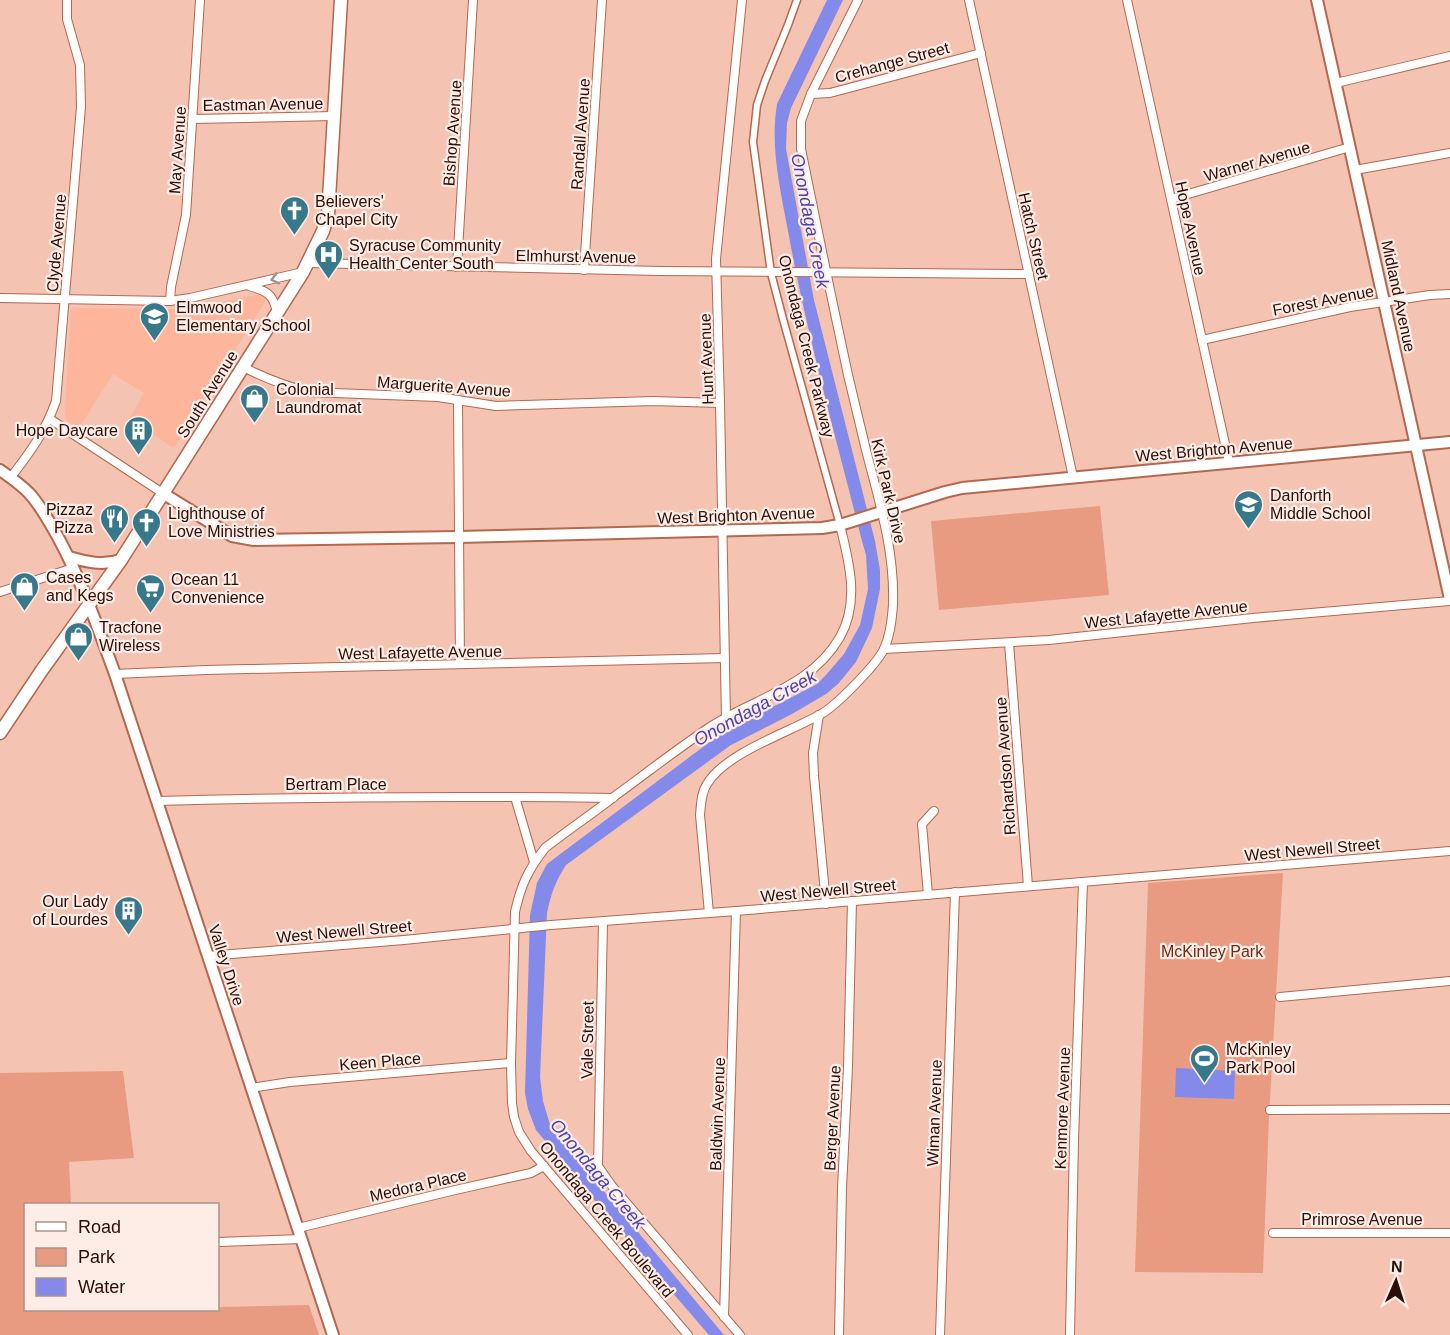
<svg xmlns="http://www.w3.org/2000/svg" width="1450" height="1335" font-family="Arial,sans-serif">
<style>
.built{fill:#fdb59c}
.green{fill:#e99b81}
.water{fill:#848aea}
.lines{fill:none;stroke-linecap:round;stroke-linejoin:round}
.pedestrian-casing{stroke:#b4684f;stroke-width:9}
.minor-casing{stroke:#b4684f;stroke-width:10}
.tertiary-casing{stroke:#b4684f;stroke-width:14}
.secondary-casing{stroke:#b4684f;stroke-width:14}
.primary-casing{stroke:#b4684f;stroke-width:15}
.pedestrian{stroke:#fff;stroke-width:6}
.minor{stroke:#fff;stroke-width:8}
.tertiary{stroke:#fff;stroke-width:10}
.secondary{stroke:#fff;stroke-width:10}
.primary{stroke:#fff;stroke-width:12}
.oneway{stroke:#a0938e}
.labels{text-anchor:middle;stroke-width:4.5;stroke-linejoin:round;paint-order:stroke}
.street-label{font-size:16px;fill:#2b0e05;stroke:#feece6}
.poi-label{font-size:16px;fill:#2b0e05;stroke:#feece6;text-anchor:start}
.park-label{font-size:16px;fill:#6e2a12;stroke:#feece6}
.water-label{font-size:18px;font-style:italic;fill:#4843b3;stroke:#feece6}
</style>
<rect width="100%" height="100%" fill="#f5c3b2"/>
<path class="built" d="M261 294 265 297V302L174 448 129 419 144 393 113 374 79 428 66 420 65 416 67 374 71 311 73 308 170 309 195 307Z"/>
<g class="green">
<path d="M1100 506 1109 595 939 610 931 521Z"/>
<path d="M1283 873 1269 1117 1263 1273 1135 1272 1148 883Z"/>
<path d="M123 1071 134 1158 69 1162 71 1204H26V1310H78V1311L218 1310V1307L309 1305 319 1335H0V1073Z"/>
</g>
<g class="water">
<path d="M827 0H843L791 108 787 123 786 149 814 300 875 541 880 570V589L872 628 856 662 838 684 826 694 792 714 731 745 566 865C555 882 551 894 547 913L540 1077 543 1101 551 1128 724 1335H709L646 1262 536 1130 528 1109 525 1093 530 915 537 883 547 864 719 735 817 684 825 676 844 654 860 625 868 589 866 555 862 541C836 438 807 335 788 231 780 188 770 147 777 104Z"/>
<path d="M1176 1068 1235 1071 1234 1099 1175 1097Z"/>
</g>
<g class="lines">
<defs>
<path id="pedestrian" d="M797 0 788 25 765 81 757 105 753 142 771 273 783 319 840 525"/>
<g id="minor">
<path d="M969 0 1073 477"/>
<path d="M1127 0 1229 462"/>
<path d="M1336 83 1450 56"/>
<path d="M811 94 830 93 981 53"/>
<path d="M193 119 334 116"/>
<path d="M1355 170 1450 153"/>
<path d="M1171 199 1350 147"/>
<path d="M308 263 660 271 1029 274"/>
<path d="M457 267 473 0"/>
<path d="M584 270 602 0"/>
<path d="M249 286C266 291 273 293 277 312"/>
<path d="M0 298 170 301 190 298 303 272"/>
<path d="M170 301 171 287 186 215 200 0"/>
<path d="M1202 340 1350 307 1430 295 1450 294"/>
<path d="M243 367C265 378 285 386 309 392L438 397 496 406 653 401 720 403"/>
<path d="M458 400 460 664"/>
<path d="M50 419 164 494"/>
<path d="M11 477C31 451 45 432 56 401L81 107 80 65 67 19V0"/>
<path d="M0 592 73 568"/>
<path d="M1009 643 1028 886"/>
<path d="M884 649 1049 640 1253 618 1450 601"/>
<path d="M115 674 206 670 725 658"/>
<path d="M819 715 813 753 814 776 826 904"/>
<path d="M726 718 720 403 716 259 742 0"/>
<path d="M515 797 534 862"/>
<path d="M157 801C309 797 461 796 613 798"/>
<path d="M928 895 922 824 934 811"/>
<path d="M709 913 700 815C701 805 701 793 707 784 725 753 790 732 821 714 836 706 877 664 884 649 890 636 892 620 893 605 895 551 879 501 866 450 860 425 854 400 848 375 832 300 816 224 801 149V121L811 94 858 0"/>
<path d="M603 922 598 1166 612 1186 740 1335"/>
<path d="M208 956 404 940 551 925 736 911 1450 851"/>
<path d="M1280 997 1450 981"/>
<path d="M251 1088 290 1082 511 1063"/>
<path d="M1270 1110 1450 1109"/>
<path d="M298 1228 451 1191 531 1173 544 1166"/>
<path d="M1273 1233H1450"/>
<path d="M218 1242 301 1239"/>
<path d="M724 1317 736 911"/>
<path d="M688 1335 531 1151 519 1132 514 1117 512 1103 511 1063 515 912C521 885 528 870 545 848 568 830 592 814 615 796 645 774 676 750 707 729 753 698 811 688 840 637 860 602 849 561 840 525"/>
<path d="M839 1335 842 1188 848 1067 852 901"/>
<path d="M940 1335 955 892"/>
<path d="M1070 1335 1074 1140 1083 882"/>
</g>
<g id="tertiary">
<path d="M1317 0 1450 599"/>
<path d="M164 494 232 536 254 540 458 537 822 528 840 525 945 492 962 488 1450 442"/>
</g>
<g id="secondary">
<path d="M0 470C10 477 20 484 29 493 41 506 50 523 59 539 82 582 98 628 115 674L333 1335"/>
<path d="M69 557C87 562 102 566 121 560"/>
</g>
<path id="primary" d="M0 733 42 670 121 560 303 272 323 231 328 215 341 0"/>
</defs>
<use href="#pedestrian" class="pedestrian-casing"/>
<use href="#minor" class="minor-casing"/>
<use href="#tertiary" class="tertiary-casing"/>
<use href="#secondary" class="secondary-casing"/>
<use href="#primary" class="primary-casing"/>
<use href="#pedestrian" class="pedestrian"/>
<use href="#minor" class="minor"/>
<use href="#tertiary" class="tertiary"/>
<use href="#secondary" class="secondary"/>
<use href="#primary" class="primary"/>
</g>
<defs><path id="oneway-chevron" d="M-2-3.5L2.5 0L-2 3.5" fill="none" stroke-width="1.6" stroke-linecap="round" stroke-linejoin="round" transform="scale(1.5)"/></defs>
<use class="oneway" href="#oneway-chevron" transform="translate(275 279) rotate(166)"/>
<defs>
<symbol id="church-pin" viewBox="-11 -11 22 30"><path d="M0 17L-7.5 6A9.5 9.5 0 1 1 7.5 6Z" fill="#37788b" stroke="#feece6"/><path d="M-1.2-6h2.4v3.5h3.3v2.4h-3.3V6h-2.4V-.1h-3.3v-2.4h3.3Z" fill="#fff"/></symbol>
<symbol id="hospital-pin" viewBox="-11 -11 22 30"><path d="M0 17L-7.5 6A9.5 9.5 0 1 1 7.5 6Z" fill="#37788b" stroke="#feece6"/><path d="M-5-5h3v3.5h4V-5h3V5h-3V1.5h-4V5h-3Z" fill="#fff"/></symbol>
<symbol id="school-pin" viewBox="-11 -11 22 30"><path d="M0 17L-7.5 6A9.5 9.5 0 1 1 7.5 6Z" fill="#37788b" stroke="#feece6"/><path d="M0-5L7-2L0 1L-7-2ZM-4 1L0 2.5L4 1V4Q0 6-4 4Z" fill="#fff"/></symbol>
<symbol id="shop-pin" viewBox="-11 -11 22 30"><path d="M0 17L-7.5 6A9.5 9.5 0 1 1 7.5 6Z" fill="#37788b" stroke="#feece6"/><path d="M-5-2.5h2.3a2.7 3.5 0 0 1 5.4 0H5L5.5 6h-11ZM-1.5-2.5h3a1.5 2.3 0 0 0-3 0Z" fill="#fff"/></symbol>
<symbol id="building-pin" viewBox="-11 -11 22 30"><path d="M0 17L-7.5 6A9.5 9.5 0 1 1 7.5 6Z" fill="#37788b" stroke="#feece6"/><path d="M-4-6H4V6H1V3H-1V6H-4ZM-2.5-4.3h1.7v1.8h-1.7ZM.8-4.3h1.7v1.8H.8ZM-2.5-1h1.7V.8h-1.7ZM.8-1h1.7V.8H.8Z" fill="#fff"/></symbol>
<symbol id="restaurant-pin" viewBox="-11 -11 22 30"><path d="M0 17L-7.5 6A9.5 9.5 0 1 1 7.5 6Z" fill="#37788b" stroke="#feece6"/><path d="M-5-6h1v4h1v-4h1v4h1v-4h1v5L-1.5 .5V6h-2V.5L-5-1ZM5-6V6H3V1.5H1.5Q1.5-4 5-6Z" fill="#fff"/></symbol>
<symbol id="supermarket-pin" viewBox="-11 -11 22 30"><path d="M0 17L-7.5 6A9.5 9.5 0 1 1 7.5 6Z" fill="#37788b" stroke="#feece6"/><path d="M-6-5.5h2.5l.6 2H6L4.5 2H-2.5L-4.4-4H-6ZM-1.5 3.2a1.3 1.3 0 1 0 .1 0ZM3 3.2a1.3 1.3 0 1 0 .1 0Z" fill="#fff"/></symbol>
<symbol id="stadium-pin" viewBox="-11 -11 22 30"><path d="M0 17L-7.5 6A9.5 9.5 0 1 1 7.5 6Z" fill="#37788b" stroke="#feece6"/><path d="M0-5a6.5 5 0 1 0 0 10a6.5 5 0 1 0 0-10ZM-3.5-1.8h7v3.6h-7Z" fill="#fff"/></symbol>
</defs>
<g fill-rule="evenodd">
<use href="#church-pin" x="278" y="194" width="33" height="45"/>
<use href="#hospital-pin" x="312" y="238" width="33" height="45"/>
<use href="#school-pin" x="138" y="300" width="33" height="45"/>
<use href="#shop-pin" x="238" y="382" width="33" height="45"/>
<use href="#building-pin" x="122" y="414" width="33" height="45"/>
<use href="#school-pin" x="1232" y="488" width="33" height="45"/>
<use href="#restaurant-pin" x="98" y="502" width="33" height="45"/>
<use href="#church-pin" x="130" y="506" width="33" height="45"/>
<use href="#shop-pin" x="8" y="570" width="33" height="45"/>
<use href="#supermarket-pin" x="134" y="572" width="33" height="45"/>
<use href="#shop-pin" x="62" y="620" width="33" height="45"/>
<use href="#building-pin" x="112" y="894" width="33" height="45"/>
<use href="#stadium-pin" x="1188" y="1042" width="33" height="45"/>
</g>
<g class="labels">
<g class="street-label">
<text transform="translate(892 62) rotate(-15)" y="6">Crehange Street</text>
<text transform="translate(263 104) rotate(-1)" y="6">Eastman Avenue</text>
<text transform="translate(452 133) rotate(-86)" y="6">Bishop Avenue</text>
<text transform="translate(580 134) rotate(-86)" y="6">Randall Avenue</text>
<text transform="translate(177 150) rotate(-86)" y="6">May Avenue</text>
<text transform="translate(1257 161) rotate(-16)" y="6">Warner Avenue</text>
<text transform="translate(1191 228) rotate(78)" y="6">Hope Avenue</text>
<text transform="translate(1034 236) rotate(77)" y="6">Hatch Street</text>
<text transform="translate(56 243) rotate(-85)" y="6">Clyde Avenue</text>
<text transform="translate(576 256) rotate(1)" y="6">Elmhurst Avenue</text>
<text transform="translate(1399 296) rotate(78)" y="6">Midland Avenue</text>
<text transform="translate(1323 300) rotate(-11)" y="6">Forest Avenue</text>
<text transform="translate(807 346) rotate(76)" y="6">Onondaga Creek Parkway</text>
<text transform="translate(706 359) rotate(-92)" y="6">Hunt Avenue</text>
<text transform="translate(444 386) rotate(4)" y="6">Marguerite Avenue</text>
<text transform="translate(207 394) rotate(-58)" y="6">South Avenue</text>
<text transform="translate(1214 449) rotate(-5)" y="6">West Brighton Avenue</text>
<text transform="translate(889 491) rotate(77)" y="6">Kirk Park Drive</text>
<text transform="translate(736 515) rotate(-2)" y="6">West Brighton Avenue</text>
<text transform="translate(1166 614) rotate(-6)" y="6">West Lafayette Avenue</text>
<text transform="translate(420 652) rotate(-1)" y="6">West Lafayette Avenue</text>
<text transform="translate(1005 766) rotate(-94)" y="6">Richardson Avenue</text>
<text x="336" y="790">Bertram Place</text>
<text transform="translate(1312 849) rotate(-5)" y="6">West Newell Street</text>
<text transform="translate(828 890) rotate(-5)" y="6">West Newell Street</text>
<text transform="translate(344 931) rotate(-5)" y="6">West Newell Street</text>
<text transform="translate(227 965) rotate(72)" y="6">Valley Drive</text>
<text transform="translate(587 1040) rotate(-89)" y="6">Vale Street</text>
<text transform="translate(380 1061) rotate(-5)" y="6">Keen Place</text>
<text transform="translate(1062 1108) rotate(-88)" y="6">Kenmore Avenue</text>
<text transform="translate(934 1113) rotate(-88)" y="6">Wiman Avenue</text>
<text transform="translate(717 1114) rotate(-88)" y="6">Baldwin Avenue</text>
<text transform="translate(832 1118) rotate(-87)" y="6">Berger Avenue</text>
<text transform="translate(418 1185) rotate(-13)" y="6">Medora Place</text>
<text transform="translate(607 1219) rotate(50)" y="6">Onondaga Creek Boulevard</text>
<text x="1362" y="1225">Primrose Avenue</text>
</g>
<g class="poi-label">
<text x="315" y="207">Believers'<tspan x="315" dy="18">Chapel City</tspan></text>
<text x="349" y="251">Syracuse Community<tspan x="349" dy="18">Health Center South</tspan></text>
<text x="176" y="313">Elmwood<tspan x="176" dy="18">Elementary School</tspan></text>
<text x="276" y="395">Colonial<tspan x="276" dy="18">Laundromat</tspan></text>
<text x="118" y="436" text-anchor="end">Hope Daycare</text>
<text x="1270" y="501">Danforth<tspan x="1270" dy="18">Middle School</tspan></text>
<text x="93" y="515" text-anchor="end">Pizzaz<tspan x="93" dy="18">Pizza</tspan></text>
<text x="168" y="519">Lighthouse of<tspan x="168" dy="18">Love Ministries</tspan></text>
<text x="46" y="583">Cases<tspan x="46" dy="18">and Kegs</tspan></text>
<text x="171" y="585">Ocean 11<tspan x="171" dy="18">Convenience</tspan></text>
<text x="99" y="633">Tracfone<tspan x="99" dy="18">Wireless</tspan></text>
<text x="108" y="907" text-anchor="end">Our Lady<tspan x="108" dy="18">of Lourdes</tspan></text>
<text x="1226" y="1055">McKinley<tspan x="1226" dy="18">Park Pool</tspan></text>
</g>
<g class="park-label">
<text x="1212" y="957">McKinley Park</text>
</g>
<g class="water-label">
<text transform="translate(810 221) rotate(79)" y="6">Onondaga Creek</text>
<text transform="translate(755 708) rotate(-29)" y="6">Onondaga Creek</text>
<text transform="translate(598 1174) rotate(50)" y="6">Onondaga Creek</text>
</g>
</g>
<rect x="24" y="1203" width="195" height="108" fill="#feece6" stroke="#aa938c" stroke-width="1.5"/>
<rect x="36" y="1222" width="30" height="9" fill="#ffffff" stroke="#aa938c" stroke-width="1.5"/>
<text x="78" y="1233" font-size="18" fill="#2b0e05">Road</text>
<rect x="36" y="1248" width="30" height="18" fill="#e99b81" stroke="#aa938c" stroke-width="1.5"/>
<text x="78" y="1263" font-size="18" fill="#2b0e05">Park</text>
<rect x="36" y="1278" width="30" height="18" fill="#848aea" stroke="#aa938c" stroke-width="1.5"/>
<text x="78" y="1293" font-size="18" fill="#2b0e05">Water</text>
<g transform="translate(1396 1281) rotate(3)" stroke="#feece6" stroke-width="4.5" paint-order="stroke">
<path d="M0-4.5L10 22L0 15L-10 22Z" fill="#2b0e05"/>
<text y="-9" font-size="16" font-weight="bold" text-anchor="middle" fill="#2b0e05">N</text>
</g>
</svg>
